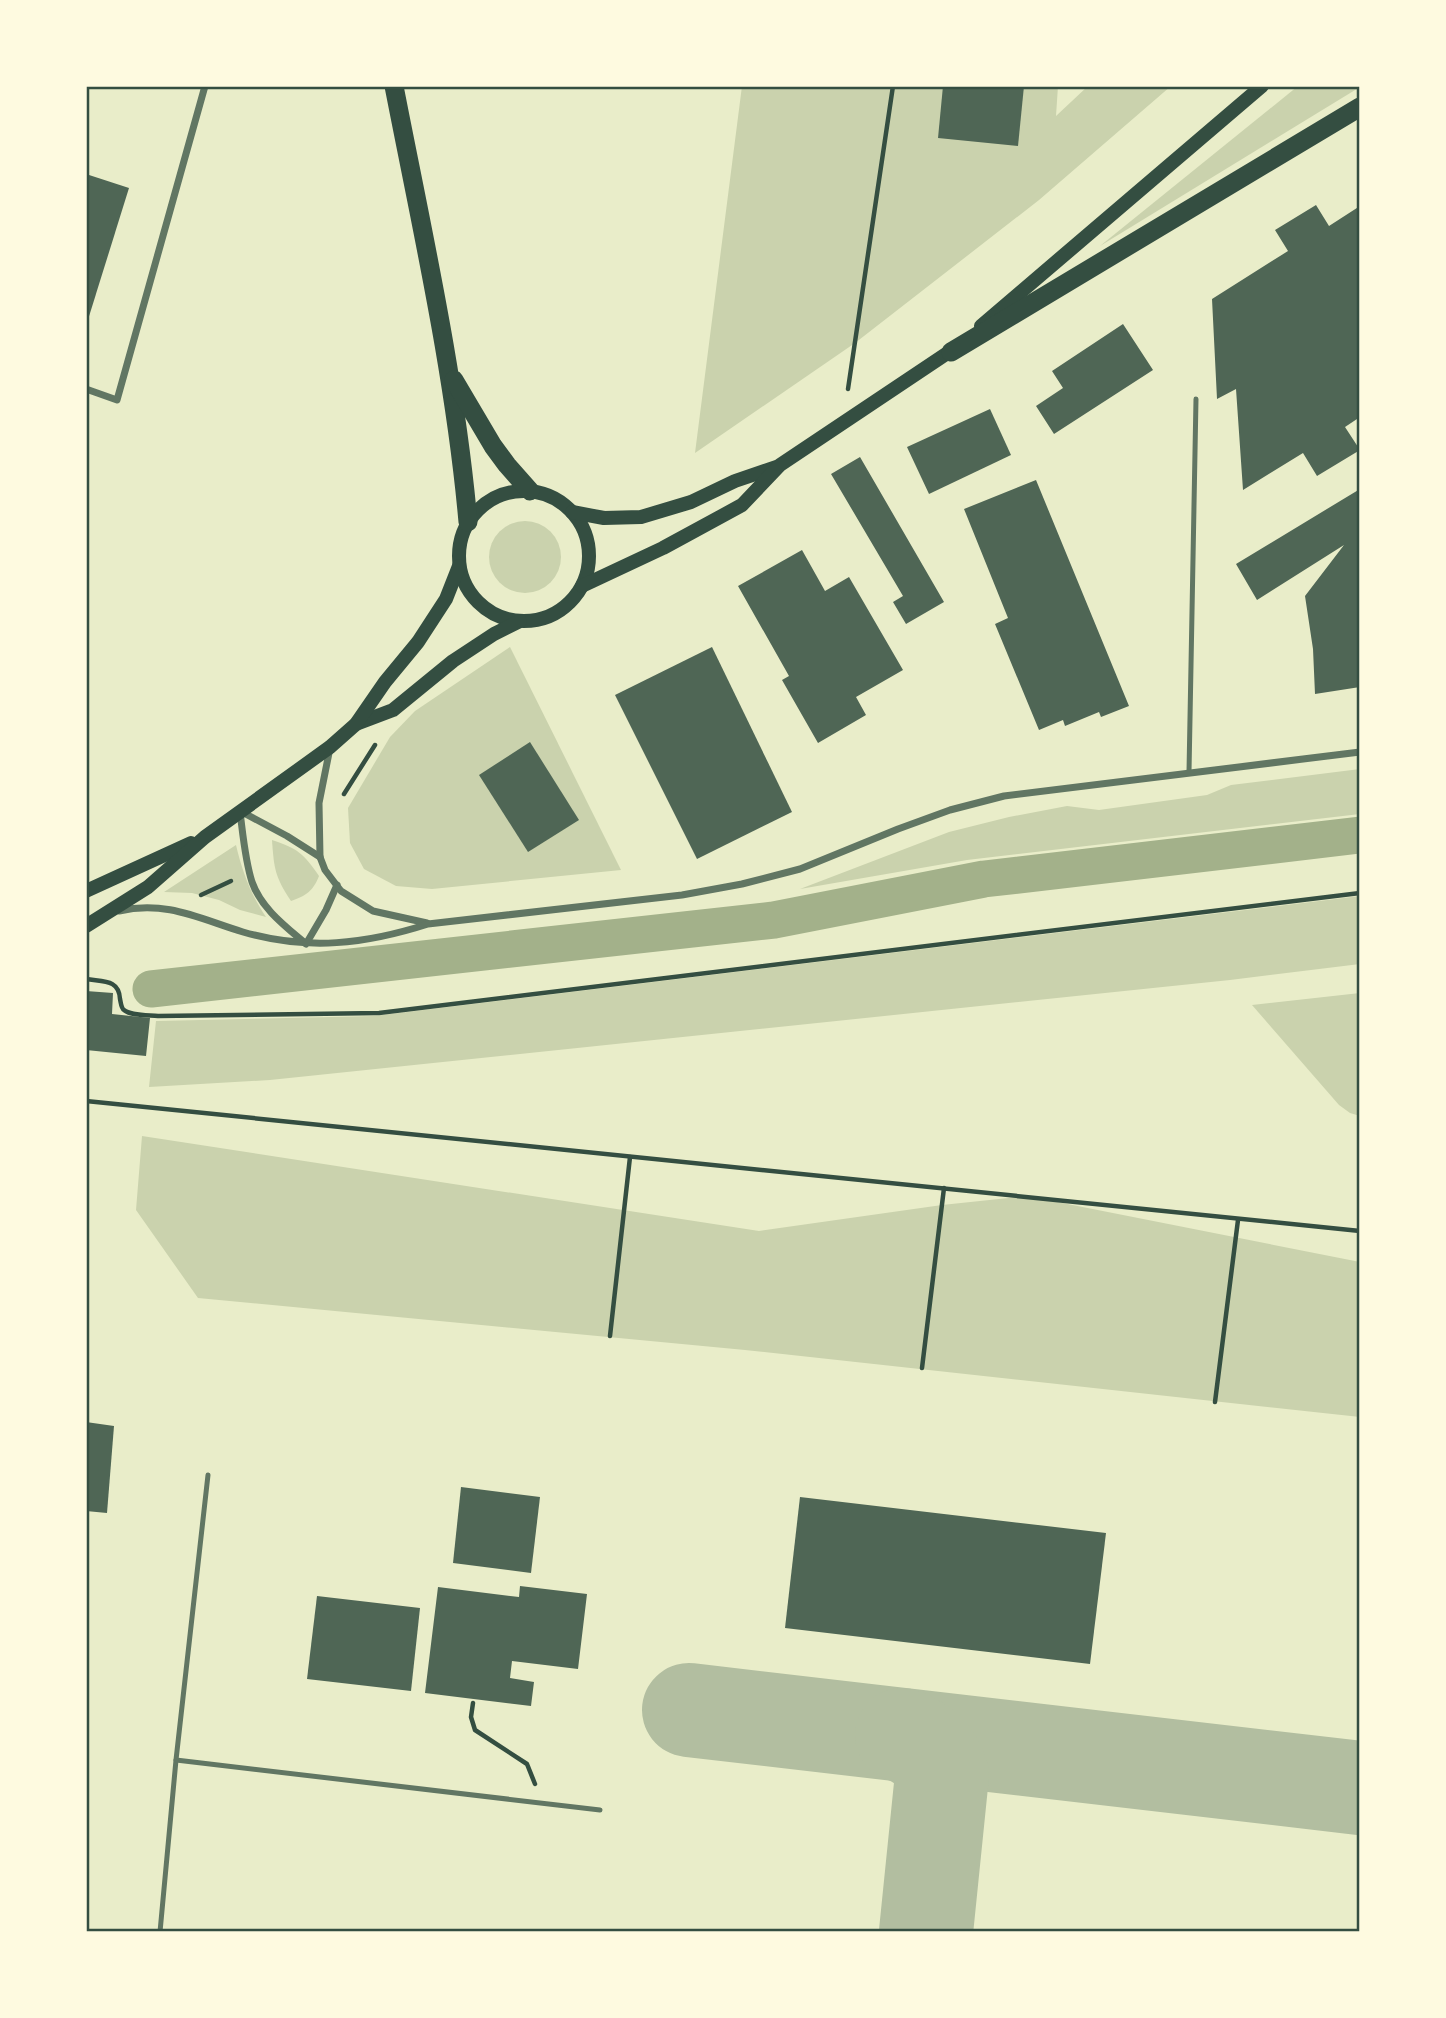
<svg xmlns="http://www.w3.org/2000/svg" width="1446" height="2018" font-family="Bitter,serif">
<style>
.green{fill:#cad2ad}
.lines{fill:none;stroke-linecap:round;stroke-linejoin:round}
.canal{stroke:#a3b18a;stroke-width:37}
.taxiway{stroke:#b2bea0;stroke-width:94}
.building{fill:#4f6655}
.path{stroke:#344e41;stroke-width:4.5}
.service{stroke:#617663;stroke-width:5}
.minor{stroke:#617663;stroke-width:7}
.secondary{stroke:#344e41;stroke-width:14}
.trunk{stroke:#344e41;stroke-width:19}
.neatline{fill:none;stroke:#344e41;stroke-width:2.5}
</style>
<rect width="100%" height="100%" fill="#e9edc9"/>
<g class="green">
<path d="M742 86H1058L1056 116 1088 86H1171L1039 200 855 343 695 453Z"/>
<path d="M1298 86 1360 87 1100 246Z"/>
<circle cx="525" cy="557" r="36"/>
<path d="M510 647 621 870 432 889 396 886 364 869 350 843 348 808 390 737 415 711Z"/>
<path d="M1360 769V814L967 860 800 889 949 832 1009 817 1067 806 1099 810 1207 795 1231 785Z"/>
<path d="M272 840C297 848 304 854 319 876 313 891 306 896 291 901 275 877 274 869 272 840Z"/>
<path d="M236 845C242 871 251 895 266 917L240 910 219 900 192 893 164 892Z"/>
<path d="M1360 896V964L1230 980 270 1080 149 1087 156 1021 374 1016Z"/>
<path d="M1360 993V1116L1350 1113 1339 1105 1252 1005Z"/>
<path d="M142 1136 759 1231 942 1205 1027 1196 1360 1262V1417L745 1350 198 1298 136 1210Z"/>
</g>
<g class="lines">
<path class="canal" d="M151 989 774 920 984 879 1360 835"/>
<g class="taxiway">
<path d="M689 1710 1360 1788"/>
<path d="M902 1735C923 1743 935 1753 942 1775L926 1932"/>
</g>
</g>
<g class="building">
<path d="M943 86H1024L1018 146 938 138Z"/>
<path d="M86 174 129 188 86 326Z"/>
<path d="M1316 205 1329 226 1360 206V417L1345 427 1360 450 1317 476 1303 453 1243 490 1236 389 1217 399 1212 299 1288 251 1275 230Z"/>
<path d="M1123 324 1153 370 1054 434 1036 406 1063 388 1052 371Z"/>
<path d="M990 409 1011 455 929 494 907 447Z"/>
<path d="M860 457 944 602 906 624 893 602 903 596 831 474Z"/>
<path d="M1036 480 1129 706 1101 717 1099 712 1065 726 1063 720 1039 730 995 624 1008 618 964 509Z"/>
<path d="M1360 489V687L1315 694 1313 649 1305 596 1344 545 1257 600 1236 564Z"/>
<path d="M802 550 825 591 849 577 903 670 856 697 866 715 818 743 782 680 789 676 738 586Z"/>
<path d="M712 647 792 812 697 859 615 695Z"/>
<path d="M530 742 579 820 528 852 479 775Z"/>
<path d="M86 991 113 993 112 1014 150 1018 146 1056 86 1050 88 1034H86Z"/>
<path d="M86 1422 114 1426 107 1513 86 1511Z"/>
<path d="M461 1487 540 1497 531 1573 453 1563Z"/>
<path d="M800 1497 1106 1533 1090 1664 785 1628Z"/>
<path d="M520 1586 587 1594 578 1669 512 1661 510 1678 534 1682 531 1706 425 1693 438 1587 519 1597Z"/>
<path d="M317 1596 420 1608 411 1691 307 1679Z"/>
</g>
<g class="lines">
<g class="path">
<path d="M848 389 893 86"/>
<path d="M344 794 375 745"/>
<path d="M201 895 231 881"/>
<path d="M86 979C103 982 119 979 120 999 121 1003 121 1008 124 1010 131 1016 149 1015 158 1016L379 1013 1360 893"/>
<path d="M86 1101 1360 1231"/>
<path d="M610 1336 630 1157"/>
<path d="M922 1368 944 1188"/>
<path d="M1215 1402 1238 1220"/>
<path d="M473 1703 471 1717 475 1730 527 1764 535 1784"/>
</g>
<g class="service">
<path d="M1189 772 1196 399"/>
<path d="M176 1760 600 1810"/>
<path d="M160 1932 176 1760 208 1475"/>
</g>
<g class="minor">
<path d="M86 389 117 400 205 86"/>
<path d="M330 748 319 803 320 857 325 870 341 891 373 911 427 923"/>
<path d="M240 812C243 835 245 860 252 882 261 908 285 926 305 943"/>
<path d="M242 812 287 836 320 857"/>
<path d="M119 911C166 900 200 919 243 932 308 951 366 944 428 924L682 895 742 884 800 869 898 829 950 810 1004 796 1360 752"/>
<path d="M306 944 326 910 337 885"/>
</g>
<g class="secondary">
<path d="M981 326 1262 86"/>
<circle cx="524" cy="556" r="65"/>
<path d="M572 512 604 518 641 517 691 502 735 481 776 467"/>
<path d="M582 586 663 548 742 505 780 465 958 346"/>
<path d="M356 724 393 710 453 661 494 634 520 621"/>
<path d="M86 891 191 843"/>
<path d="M86 926 148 887 205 837 330 747 356 724 385 682 418 642 446 599 459 566"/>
</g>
<g class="trunk">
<path d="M394 86C422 230 455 375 468 522"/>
<path d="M951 352 1360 107"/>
<path d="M454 380 493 446 507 465 530 491"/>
</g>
</g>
<rect width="1446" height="2018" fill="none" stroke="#fefae0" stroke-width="175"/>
<rect x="88" y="88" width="1270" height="1842" class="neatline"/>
</svg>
